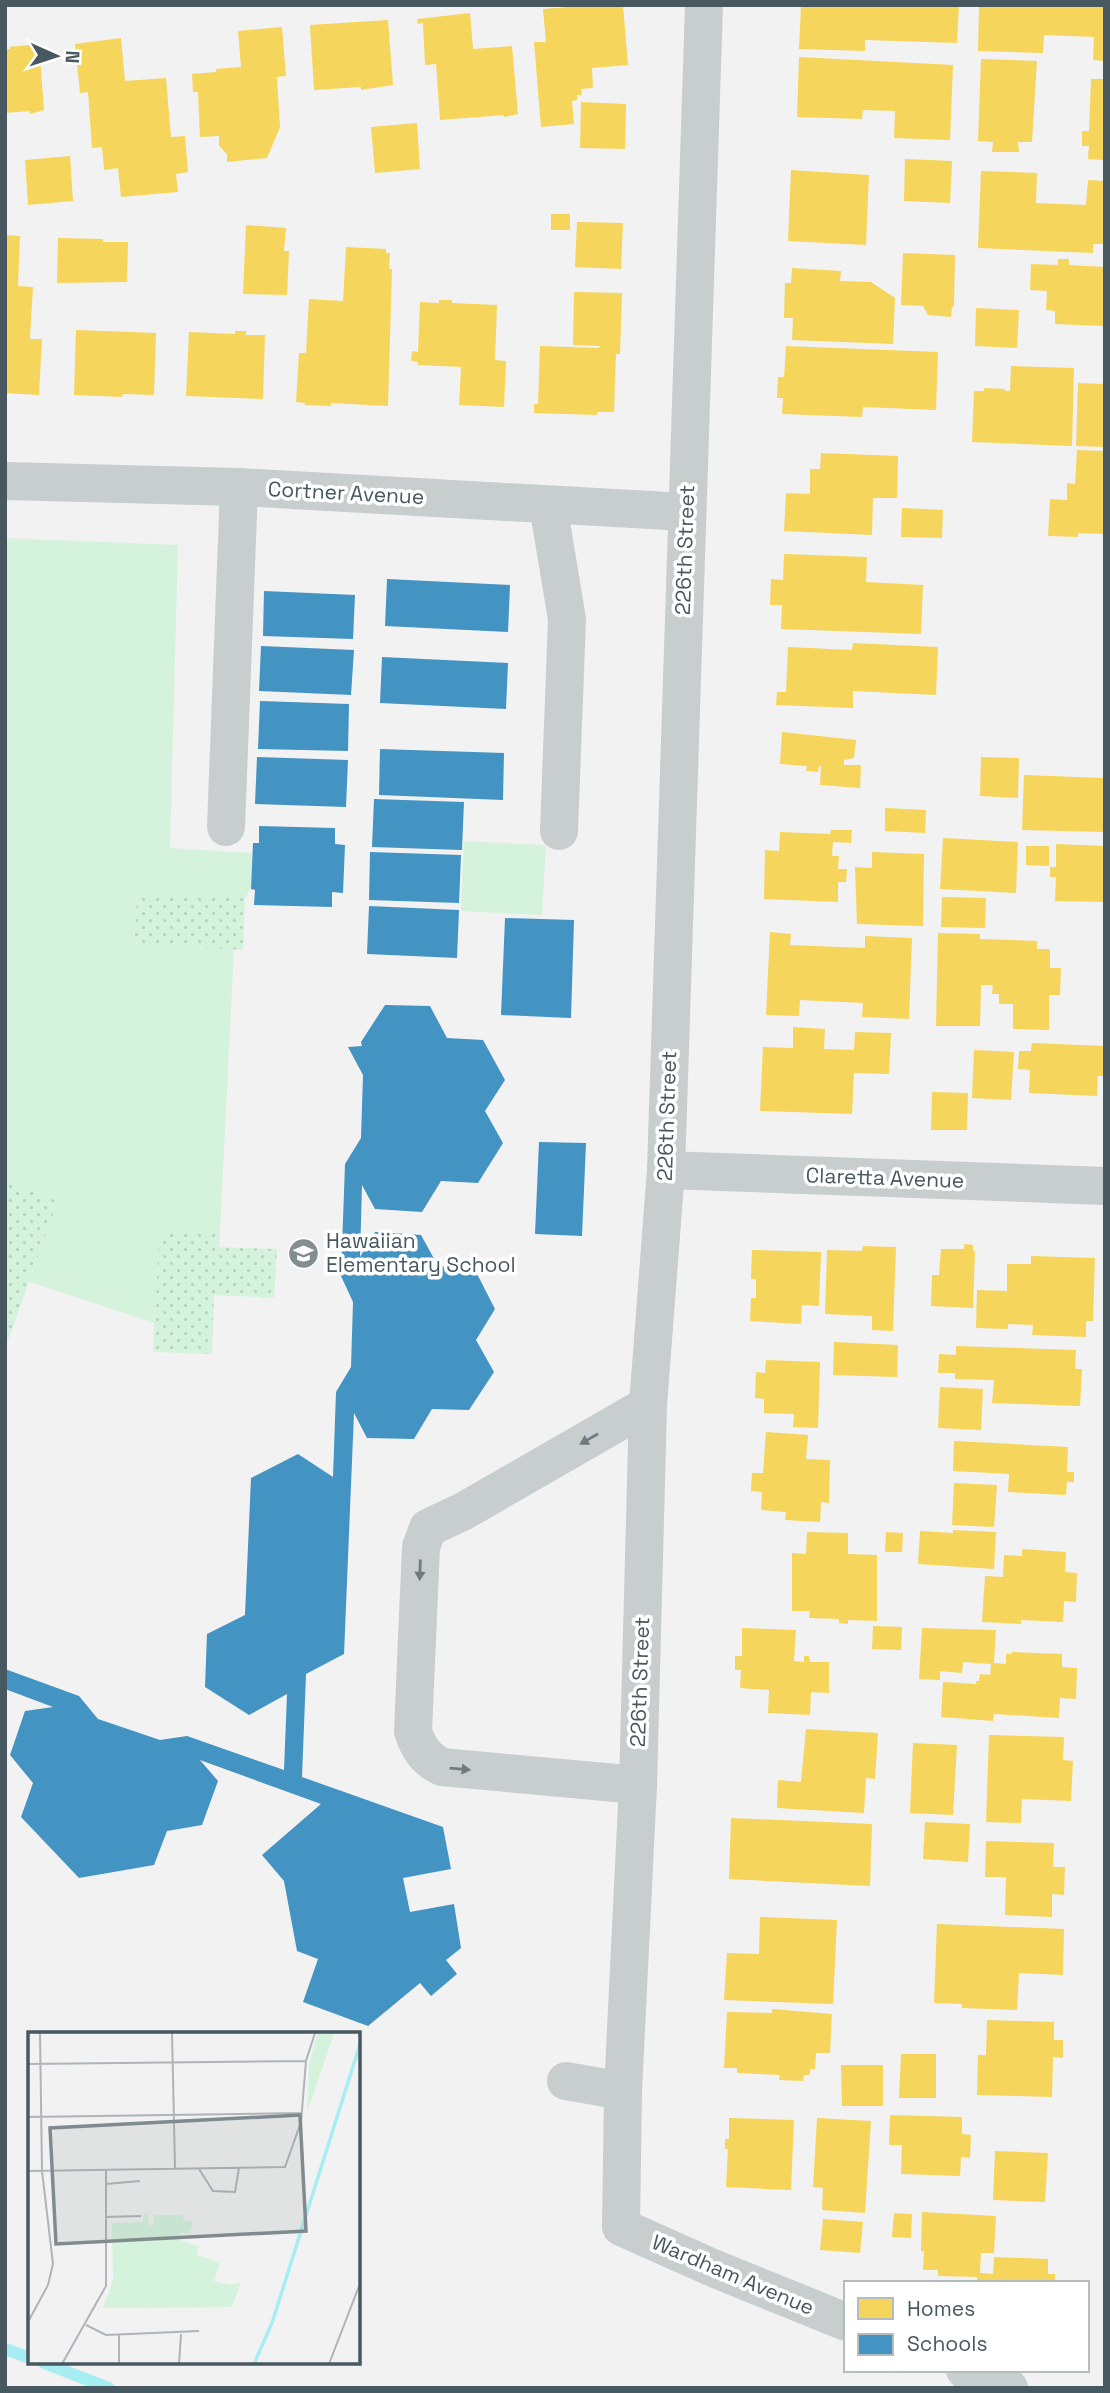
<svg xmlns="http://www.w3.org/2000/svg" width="1110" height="2393" font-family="'Space Grotesk',sans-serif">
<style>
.grass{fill:url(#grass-dots)}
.pitch{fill:#d5f3dc}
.homes{fill:#f6d55c}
.schools{fill:#4393c3}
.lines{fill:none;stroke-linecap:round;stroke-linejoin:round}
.stream{stroke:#a7eef3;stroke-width:12}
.minor{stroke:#c8cdce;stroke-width:38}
.oneway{fill:#6e7b81}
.labels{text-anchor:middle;stroke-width:7;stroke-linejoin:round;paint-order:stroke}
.street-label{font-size:21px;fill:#475860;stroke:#fff}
.poi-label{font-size:21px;fill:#475860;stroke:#fff;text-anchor:start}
.inset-river{fill:none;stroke:#a7eef3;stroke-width:3.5}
.inset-road{fill:none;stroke:#aeb4b8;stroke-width:2}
.view{fill:#808b90;fill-opacity:0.15;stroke:#808b90;stroke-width:3.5}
.inset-edge{fill:none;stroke:#475860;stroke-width:3.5}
</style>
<defs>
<pattern id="grass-dots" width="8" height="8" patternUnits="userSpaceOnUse" patternTransform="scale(1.75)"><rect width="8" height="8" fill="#d5f3dc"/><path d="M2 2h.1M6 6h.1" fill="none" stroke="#b8d2bf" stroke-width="1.8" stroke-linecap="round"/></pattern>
</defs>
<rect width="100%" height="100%" fill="#f2f2f2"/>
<g class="grass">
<path d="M137 893 245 898 243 950 134 944Z"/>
<path d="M5 1181 58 1200 5 1349Z"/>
<path d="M159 1229 220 1232 219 1247 277 1249 274 1298 214 1295 212 1354 153 1352Z"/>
</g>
<g class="pitch">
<path d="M5 538 178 545 170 848 252 853 251 889 245 898 137 894 134 944 234 949 220 1232 159 1230 155 1323 29 1282 58 1200 5 1181Z"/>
<path d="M464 841 546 845 542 915 461 911Z"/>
</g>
<g class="homes">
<path d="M594 5H623L628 65 592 68 593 88 581 89 582 95H577V100L572 101 574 124 541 127 534 42H546L543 9Z"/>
<path d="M801 5H959L957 43 865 40V51L799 49Z"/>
<path d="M979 5H1105V61L1093 60 1094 37 1044 35 1043 53 978 51Z"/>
<path d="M470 13 473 49 512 46 518 114 504 117V115L440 120 436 64 425 65 423 23 418 24 417 19Z"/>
<path d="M388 20 393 85 361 90V87L314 90 310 25Z"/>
<path d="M282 27 286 76 277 77 280 127 267 158 227 162V154L219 146V136L200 137 198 92H193L192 74 216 72V69L241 67 238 31Z"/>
<path d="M121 38 125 81 166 78 171 137 185 136 188 172 176 174 178 192 121 197 118 168 104 170 102 147 92 148 88 92 80 93 75 44Z"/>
<path d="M39 44 44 110 30 114V111L5 113V49H10L9 47Z"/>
<path d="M799 57 953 65 950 140 894 138 895 111 863 110 862 119 797 117Z"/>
<path d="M981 59 1037 61 1032 142H1018L1019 152H992L993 142 978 141Z"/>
<path d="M1091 79H1105V160L1088 159 1089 146H1082V131H1089Z"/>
<path d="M581 102 626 104 625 149 580 148Z"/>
<path d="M417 123 420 169 375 173 371 127Z"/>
<path d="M70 156 73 201 28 205 25 160Z"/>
<path d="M905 159 952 161 950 203 904 201Z"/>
<path d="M791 170 869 175 866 245 788 241Z"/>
<path d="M981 171 1037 173 1036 203 1086 205 1088 180 1105 181V244H1093V253L978 248Z"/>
<rect x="551" y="214" width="19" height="16"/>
<path d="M577 222 623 223 621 269 575 267Z"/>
<path d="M246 225 286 228 284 251H289L287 295 243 294Z"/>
<path d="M5 235 20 236 18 286 33 287 30 339H42L39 395 5 393Z"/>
<path d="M58 238 103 239V242H128L127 282 57 283Z"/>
<path d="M346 247 386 249V253H390L389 269H392L388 406 331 403V406L305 405V403L296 402 299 353H306L309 299 343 301Z"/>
<path d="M903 253 955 255 954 307H952L951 317 928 315 923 306 901 305Z"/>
<path d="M1058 259H1069V265L1105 267V326L1055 324V311L1046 310 1047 291 1030 290 1031 264 1058 265Z"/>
<path d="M792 268 841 271 840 281 871 282 895 298 893 344 792 340 793 318H784L785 283H791Z"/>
<path d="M574 292 622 293 620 354H616L614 412H597V415L534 413V404H538L540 346 599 348 600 346 573 345Z"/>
<path d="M439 300H452V303L497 305 495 360 506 361 504 407 459 405 461 367 418 365V362L411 361 412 351 418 352 420 302 439 303Z"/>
<path d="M976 308 1019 310 1017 348 975 346Z"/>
<path d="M76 330 156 333 154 395 123 394 122 397 74 395Z"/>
<path d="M235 331H246V335H265L263 399 186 396 189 332 235 334Z"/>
<path d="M786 346 938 352 936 410 863 407 862 417 782 414 783 398H777L778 377H784Z"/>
<path d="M1011 366 1074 368 1072 446 972 442 974 391H984V388L1005 389V391H1010Z"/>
<path d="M1078 383 1105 384V447L1076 446Z"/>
<path d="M1077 450 1105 451V534L1078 533V537L1048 536 1050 499 1067 500V483L1075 484Z"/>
<path d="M821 453 898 456 897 498H873L872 535 784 531 786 493 810 494V469H820Z"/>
<path d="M902 508 943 510 942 538 901 537Z"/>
<path d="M784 554 867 557 866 582 923 585 921 634 781 629 782 605H770L771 579 783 580Z"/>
<path d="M853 643 938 647 936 695 853 691V708L776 705 777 692H786L788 647 852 650Z"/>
<path d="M782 732 856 740 854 758 844 760V765H861L860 788 820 785 821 766H819L818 772 806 771 807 766 780 764Z"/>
<path d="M981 757 1019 758 1018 798 980 796Z"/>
<path d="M1024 775 1105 778V832L1022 830Z"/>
<path d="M885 808 926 810 925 833 885 831Z"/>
<path d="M831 830H852L851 843 833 842 832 856H839L838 869H847L846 882H838V902L764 899 765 850 779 851 780 832 830 834Z"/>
<path d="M943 838 1018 842 1016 893 940 889Z"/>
<path d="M1056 844 1105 846V902L1055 901 1056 877H1050V867H1056Z"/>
<path d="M1026 846H1049V866L1026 865Z"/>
<path d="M872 852 924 854 923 926 857 924 855 867 872 868Z"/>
<path d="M942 897 986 898 985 928 941 927Z"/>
<path d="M770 932 791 934 790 945 865 948V936L912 938 909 1019 862 1017 863 1003 800 1000 799 1016 766 1015Z"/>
<path d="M938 933 980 934V939L1037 941V949H1050V968H1061L1060 995H1049V1030L1013 1029V1004H999V994H992L993 985H981L980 1026H936Z"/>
<path d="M793 1027 825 1029 824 1049 854 1050 855 1032 891 1033 889 1074 854 1073 852 1114 760 1111 763 1047 793 1048Z"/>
<path d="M1032 1043 1104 1046 1103 1076H1098L1097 1096 1029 1093 1030 1070 1018 1069 1019 1051H1031Z"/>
<path d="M974 1050 1014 1052 1011 1100 972 1098Z"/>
<path d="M932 1092 968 1093 967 1130H931Z"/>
<path d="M964 1244 973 1245V1251H975L973 1308 931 1306 932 1275H939L941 1249H964Z"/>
<path d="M863 1246 896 1247 893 1331 872 1330V1316L825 1314 827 1250 862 1251Z"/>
<path d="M752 1250 821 1252 819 1306 802 1305 801 1324 750 1321 751 1298H756V1279H751Z"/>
<path d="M1031 1256 1095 1258 1093 1321H1086V1337L1032 1335 1033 1325 1008 1324V1329L976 1328 977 1290 1007 1291V1264H1031Z"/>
<path d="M834 1342 898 1345 897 1377 833 1375Z"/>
<path d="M956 1346 1076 1350 1075 1369H1082L1080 1406 992 1403 994 1380 955 1379V1373H938L939 1354 956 1355Z"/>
<path d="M766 1360 820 1362 818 1428 793 1427 794 1414 764 1413V1399L755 1398 756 1372 765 1373Z"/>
<path d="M940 1387 983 1389 981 1430 938 1428Z"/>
<path d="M766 1432 808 1435 806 1459 830 1460 829 1503 821 1502 820 1522 785 1520 786 1512 761 1510 762 1492 751 1491 752 1473H763Z"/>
<path d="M954 1441 1068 1447 1067 1472H1074V1482H1067L1066 1495 1008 1492 1009 1474 953 1471Z"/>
<path d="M954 1483 997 1485 994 1527 952 1525Z"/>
<path d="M953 1530 996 1532 994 1569 918 1564 920 1531 953 1533Z"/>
<path d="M807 1532 848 1533V1554L877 1555V1621L848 1620V1624L839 1623V1619L809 1618 810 1611H792V1553L806 1554Z"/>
<path d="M886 1532 903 1533 902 1552H885Z"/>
<path d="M1022 1549 1066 1552 1065 1572 1077 1573 1076 1602 1064 1601 1063 1622 1021 1620V1624L982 1622 985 1576 1003 1577 1004 1555 1022 1556Z"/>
<path d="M873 1626 902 1627 901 1650 872 1649Z"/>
<path d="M742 1628 796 1630 794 1661 804 1662V1656H809L810 1662H829V1693L811 1692 810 1715 768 1713 769 1690 740 1688 741 1670H735V1656H742Z"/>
<path d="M922 1628 996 1630 994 1663 1006 1664V1654H1012V1652L1062 1654V1667L1077 1668 1076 1699 1060 1698 1059 1718 994 1714 993 1721 941 1717 943 1682 976 1684V1681H979L980 1674 990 1675 991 1664 963 1662 962 1673 940 1671V1680L919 1679Z"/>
<path d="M806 1729 878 1733 875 1779 866 1778 864 1813 777 1808 778 1780 801 1782Z"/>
<path d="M989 1735 1064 1737 1063 1760 1073 1761 1071 1801 1022 1799 1021 1823 986 1822Z"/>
<path d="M913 1743 957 1745 953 1815 910 1813Z"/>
<path d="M731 1818 872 1824 870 1886 729 1879Z"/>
<path d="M925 1822 970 1824 968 1862 923 1859Z"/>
<path d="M986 1841 1054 1843 1053 1867H1065L1064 1895 1052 1894V1917L1005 1915 1006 1877H985Z"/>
<path d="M760 1917 837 1920 833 2004 724 2000 727 1953 759 1954Z"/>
<path d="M937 1924 1064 1929 1063 1975 1019 1973 1017 2010 962 2008V2004L934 2003Z"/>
<path d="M772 2009 832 2014 830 2053H816L815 2069H810V2075H804L803 2081 779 2080 780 2075 737 2073V2068H724L727 2012 772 2013Z"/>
<path d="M987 2020 1054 2022V2040H1063V2058L1053 2057 1052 2097 977 2095 978 2055H986Z"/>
<path d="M901 2054H936V2098H899Z"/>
<path d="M841 2065H883V2106H842Z"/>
<path d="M890 2115 962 2117V2134L971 2135 970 2158 961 2157 960 2176 901 2174 902 2145H889Z"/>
<path d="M729 2118 794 2120 791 2190 726 2187 728 2149H725V2139H729Z"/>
<path d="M817 2118 871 2121 865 2213 822 2210 823 2188 813 2187Z"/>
<path d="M995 2151 1048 2153 1045 2202 993 2200Z"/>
<path d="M922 2212 996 2216 994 2253H981L980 2273 993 2274 994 2257 1048 2259V2274H1055V2283H977V2277L938 2276V2270H923L924 2251H921Z"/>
<path d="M894 2213 912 2214 911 2238 892 2237Z"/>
<path d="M823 2219 863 2222 860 2253 820 2250Z"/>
</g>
<g class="schools">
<path d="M387 579 510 585 508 632 385 626Z"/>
<path d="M264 591 355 595 353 639 263 636Z"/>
<path d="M261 646 354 650 351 695 259 691Z"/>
<path d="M382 657 508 663 506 709 380 703Z"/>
<path d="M260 701 349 704 348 751 258 749Z"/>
<path d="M380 749 504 753 503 800 379 795Z"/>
<path d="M257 757 348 760 346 807 255 804Z"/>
<path d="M374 799 464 802 462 850 372 847Z"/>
<path d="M259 826 335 828V844L345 845 343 893 332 892V907L254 905 255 890 251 889 253 843H259Z"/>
<path d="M370 852 461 855 459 903 369 900Z"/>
<path d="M369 906 459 910 457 958 367 954Z"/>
<path d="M505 918 574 920 571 1018 501 1015Z"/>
<path d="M385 1005 430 1006 447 1038 483 1040 505 1080 485 1111 503 1143 478 1183 441 1181 422 1212 375 1209 362 1185 360 1257 375 1232 421 1235 438 1266 474 1268 495 1309 476 1340 494 1372 469 1410 432 1409 414 1439 367 1438 354 1413 344 1654 306 1674 302 1777 443 1827 451 1869 403 1878 410 1912 454 1904 461 1948 446 1960 457 1974 431 1996 420 1983 368 2026 303 2002 318 1959 297 1951 284 1881 262 1855 321 1804 200 1760 218 1781 202 1825 167 1831 154 1865 79 1878 21 1817 33 1783 10 1755 25 1711 53 1707 5 1689V1669L79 1696 98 1719 160 1740 187 1736 284 1770 287 1694 249 1715 205 1687 207 1634 245 1615 251 1478 298 1454 333 1477 336 1392 351 1367 353 1302 341 1276 345 1164 361 1138 363 1075 348 1047 362 1046 361 1042Z"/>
<path d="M539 1142 586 1143 582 1236 535 1234Z"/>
</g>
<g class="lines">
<g class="stream">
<path d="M5 2349 30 2358"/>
<path d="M44 2363 109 2388"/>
</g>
<g class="minor">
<path d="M704 5 666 1170 648 1405 638 1785 623 2091 621 2227 713 2268 846 2322"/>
<path d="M5 481 239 487 686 512"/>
<path d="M548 505 567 619 559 831"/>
<path d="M226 827 239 487"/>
<path d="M666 1170 1105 1186"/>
<path d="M638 1785 442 1767C426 1759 418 1748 413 1731L421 1547 428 1528 464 1511 648 1405"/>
<path d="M566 2081 623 2091"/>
<path d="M965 2370 1009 2388"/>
</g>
</g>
<defs><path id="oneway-solid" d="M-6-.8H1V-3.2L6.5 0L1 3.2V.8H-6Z" transform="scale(1.75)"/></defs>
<g class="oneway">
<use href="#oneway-solid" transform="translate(589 1439) rotate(150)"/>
<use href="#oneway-solid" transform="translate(420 1570) rotate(92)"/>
<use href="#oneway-solid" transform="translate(460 1769) rotate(5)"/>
</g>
<defs>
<symbol id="school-disc" viewBox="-11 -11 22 22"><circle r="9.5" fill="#838e93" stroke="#fff"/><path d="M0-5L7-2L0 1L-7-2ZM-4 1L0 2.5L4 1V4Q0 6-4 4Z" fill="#fff"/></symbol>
</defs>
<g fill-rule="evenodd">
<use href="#school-disc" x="286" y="1236" width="35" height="35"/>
</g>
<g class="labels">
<g class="street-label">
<text transform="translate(346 493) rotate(3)" y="7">Cortner Avenue</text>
<text transform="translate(685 550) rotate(-88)" y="7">226th Street</text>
<text transform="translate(667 1116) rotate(-88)" y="7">226th Street</text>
<text transform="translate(885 1178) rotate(2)" y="7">Claretta Avenue</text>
<text transform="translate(640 1682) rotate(-88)" y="7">226th Street</text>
<text transform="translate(733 2275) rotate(23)" y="7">Wardham Avenue</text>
</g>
<g class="poi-label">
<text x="326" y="1248">Hawaiian<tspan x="326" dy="24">Elementary School</tspan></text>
</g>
</g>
<g transform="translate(28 2032)">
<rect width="332" height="332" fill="#f2f2f2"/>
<path d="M290 1H306L279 81 281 32Z" fill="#d5f3dc"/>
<path d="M116 181 120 182 121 193H126V183H155L156 189H165L162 202 153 200 151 208 171 214 169 223 192 230 186 249 203 253 213 250 204 275 75 276 85 248 84 191 115 190Z" fill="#d5f3dc"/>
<path class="inset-river" d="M226 332 244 291 333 9"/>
<path class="inset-road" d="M144 1 147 136M0 32 278 29M0 85 274 81M171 137 185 159 207 160 211 136M0 139 257 135 273 90 278 29 287 1M78 152 112 149M77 185 113 184M0 290 20 253 25 232 14 139 12 1M58 293 78 303 171 299M34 332 78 254V138M91 332V303M151 332 153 302M301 332 333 249"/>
<path class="view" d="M272 83 278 199 28 212 22 96Z"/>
<rect width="332" height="332" class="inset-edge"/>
</g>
<rect width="1110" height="2393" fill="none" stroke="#475860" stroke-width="14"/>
<rect x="844" y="2281" width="245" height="91" fill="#ffffff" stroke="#b5bcbf" stroke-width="2"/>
<rect x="858" y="2298" width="35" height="21" fill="#f6d55c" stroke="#b5bcbf" stroke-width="2"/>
<text x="907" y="2316" font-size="21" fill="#475860">Homes</text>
<rect x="858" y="2334" width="35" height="21" fill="#4393c3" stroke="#b5bcbf" stroke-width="2"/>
<text x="907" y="2351" font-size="21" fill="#475860">Schools</text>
<g transform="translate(56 56) rotate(93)" stroke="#ffffff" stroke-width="5" paint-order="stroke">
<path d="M0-5L12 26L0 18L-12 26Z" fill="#475860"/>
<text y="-10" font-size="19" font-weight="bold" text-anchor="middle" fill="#475860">N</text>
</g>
</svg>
